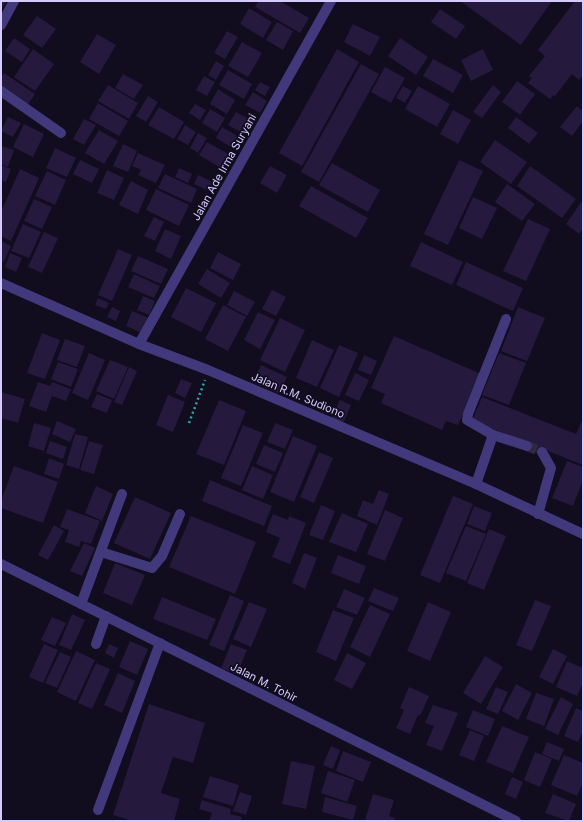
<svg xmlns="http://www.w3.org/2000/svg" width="584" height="822" font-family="Inter,sans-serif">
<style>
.building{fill:#25193e}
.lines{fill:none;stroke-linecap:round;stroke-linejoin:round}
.minor-tunnel{stroke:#2f2940;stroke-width:10;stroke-dasharray:10 5;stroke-linecap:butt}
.path{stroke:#30a6ac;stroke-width:2.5;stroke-dasharray:2 3;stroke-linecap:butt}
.minor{stroke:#42397c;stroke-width:10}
.labels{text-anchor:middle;stroke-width:3.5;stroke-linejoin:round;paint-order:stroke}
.street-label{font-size:11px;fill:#d6cbfe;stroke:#110c1e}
</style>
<rect width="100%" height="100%" fill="#110c1e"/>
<g class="building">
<path d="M1 1H7L1 10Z"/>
<path d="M258 1H280L309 18 300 33 255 7Z"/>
<path d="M460 1H552L521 45Z"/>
<path d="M575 1 583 2V75L579 80 572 74 555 96 554 95 550 99 528 83 532 78 529 76 545 56 538 50Z"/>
<path d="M249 8 272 22 263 38 240 24Z"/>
<path d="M440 9 465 26 456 39 431 22Z"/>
<path d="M37 16 56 29 42 48 23 35Z"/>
<path d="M277 22 293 31 283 50 266 40Z"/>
<path d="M353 24 380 37 370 56 344 42Z"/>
<path d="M227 31 238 37 225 59 214 53Z"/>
<path d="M97 34 116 45 99 74 80 62Z"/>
<path d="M14 38 30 49 22 62 5 51Z"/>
<path d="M400 38 428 57 416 75 388 56Z"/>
<path d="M242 42 262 53 248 77 228 66Z"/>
<path d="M33 49 54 64 35 91 14 77Z"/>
<path d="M337 49 359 62 302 166 279 153Z"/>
<path d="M483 49 493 70 471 81 461 60Z"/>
<path d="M433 59 463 75 453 93 423 76Z"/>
<path d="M216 61 224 66 216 80 208 75Z"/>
<path d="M361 64 379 74 319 182 301 172Z"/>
<path d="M385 67 405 78 391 103 371 92Z"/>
<path d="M228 70 252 84 244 99 219 85Z"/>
<path d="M4 73 35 94 26 107 1 90V77Z"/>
<path d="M123 74 143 85 134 99 115 88Z"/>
<path d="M204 76 215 82 207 96 196 90Z"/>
<path d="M517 81 535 94 520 115 502 102Z"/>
<path d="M260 82 270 87 265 96 255 90Z"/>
<path d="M108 85 138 103 129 119 98 101Z"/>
<path d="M493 85 501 92 482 118 473 112Z"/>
<path d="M403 86 412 91 405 103 396 98Z"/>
<path d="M418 86 450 104 437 127 405 109Z"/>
<path d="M218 89 235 100 227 114 210 104Z"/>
<path d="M253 92 267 101 260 113 245 105Z"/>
<path d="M148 96 158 102 146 122 136 116Z"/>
<path d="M98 103 128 121 119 136 89 119Z"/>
<path d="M195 104 206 110 200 120 189 113Z"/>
<path d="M577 106 583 111V121L572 136 560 127Z"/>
<path d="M159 107 184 122 174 139 148 125Z"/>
<path d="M210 109 225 118 217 132 202 123Z"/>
<path d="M453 110 471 120 458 144 440 134Z"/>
<path d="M236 112 252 121 244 134 228 125Z"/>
<path d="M8 117 21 123 13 137 1 131Z"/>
<path d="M516 117 538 133 529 144 508 128Z"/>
<path d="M84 119 96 125 84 145 73 139Z"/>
<path d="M24 124 44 134 33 157 13 147Z"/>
<path d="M185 125 196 132 188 145 177 139Z"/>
<path d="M222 127 243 139 236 150 216 138Z"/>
<path d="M99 130 118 141 104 164 85 153Z"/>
<path d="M198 133 207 138 198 153 190 148Z"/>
<path d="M495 140 527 162 511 184 480 162Z"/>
<path d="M207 142 234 157 226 171 199 155Z"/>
<path d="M123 144 137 151 128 172 113 166Z"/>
<path d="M1 146 14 150 8 167 1 164Z"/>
<path d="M55 148 76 158 67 177 46 168Z"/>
<path d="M138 153 165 165 156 183 138 175 141 170 132 166Z"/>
<path d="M80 160 99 169 92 183 73 174Z"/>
<path d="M459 160 483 171 448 245 424 234Z"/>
<path d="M332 163 380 190 368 212 319 185Z"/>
<path d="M1 165 11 169 6 182 1 180Z"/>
<path d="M270 166 287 175 277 193 260 183Z"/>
<path d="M530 166 576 199 562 218 517 186Z"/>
<path d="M179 168 192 174 188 183 175 177Z"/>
<path d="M20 169 39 178 11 241 1 236V212Z"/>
<path d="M107 170 124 178 114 200 97 193Z"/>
<path d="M47 171 66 180 55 205 35 196Z"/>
<path d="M165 174 197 189 191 203 158 188Z"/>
<path d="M198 175 217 184 213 193 194 184Z"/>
<path d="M131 181 148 190 138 214 119 205Z"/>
<path d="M507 184 535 204 522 221 495 202Z"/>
<path d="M311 186 368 218 356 238 299 206Z"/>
<path d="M156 189 189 205 179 226 146 210Z"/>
<path d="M473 197 497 208 482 239 459 228Z"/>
<path d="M34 199 52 207 42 229 24 221Z"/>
<path d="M581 202 583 204V228L579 234 566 224Z"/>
<path d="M154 217 164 222 155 241 144 236Z"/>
<path d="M528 219 550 229 526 281 503 271Z"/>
<path d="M23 224 41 232 29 258 11 251Z"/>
<path d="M165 229 181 236 171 259 155 251Z"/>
<path d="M44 232 58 238 42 273 28 267Z"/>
<path d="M1 241 11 246 4 262 1 261Z"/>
<path d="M421 242 463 262 452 285 410 266Z"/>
<path d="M118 249 132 255 112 301 98 295Z"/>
<path d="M218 252 241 264 233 280 210 268Z"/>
<path d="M10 253 22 258 16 272 5 267Z"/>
<path d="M138 256 168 269 161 284 131 271Z"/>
<path d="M466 262 523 288 513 311 456 285Z"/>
<path d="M207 269 230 283 221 298 198 284Z"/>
<path d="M134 274 160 286 154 298 128 287Z"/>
<path d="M186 288 216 303 201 332 171 317Z"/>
<path d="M272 290 286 297 276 316 262 309Z"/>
<path d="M234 291 255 302 247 316 227 305Z"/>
<path d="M143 296 155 301 149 315 137 310Z"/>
<path d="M98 298 109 303 106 309 95 305Z"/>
<path d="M223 305 246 317 228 351 205 339Z"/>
<path d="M112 307 120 311 116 321 107 317Z"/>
<path d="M518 307 545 318 527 361 501 351Z"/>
<path d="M132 311 149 318 142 333 126 326Z"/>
<path d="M258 312 275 320 260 349 244 340Z"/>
<path d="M280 318 305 330 285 372 260 360Z"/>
<path d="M42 333 60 340 45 379 27 373Z"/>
<path d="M394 336 481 374 458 425 446 421 442 430 381 403 385 394 371 388Z"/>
<path d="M65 339 85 346 77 367 57 360Z"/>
<path d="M312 340 334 350 317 387 296 378Z"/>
<path d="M339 345 358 353 339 397 320 388Z"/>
<path d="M89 353 105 360 88 400 72 393Z"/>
<path d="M499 353 526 363 509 405 482 395Z"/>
<path d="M364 355 377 361 371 375 358 370Z"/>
<path d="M110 360 128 367 114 399 96 391Z"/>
<path d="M58 362 78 369 71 387 51 379Z"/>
<path d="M261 365 287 377 279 394 253 382Z"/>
<path d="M129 367 137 371 122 405 114 402Z"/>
<path d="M355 373 369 380 359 401 345 395Z"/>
<path d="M181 379 192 383 185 398 175 393Z"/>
<path d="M38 382 50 386 52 382 71 389 66 401 52 396 46 412 29 406Z"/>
<path d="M1 392 25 399 18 423 1 418Z"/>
<path d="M97 394 112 400 107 413 91 407Z"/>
<path d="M168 395 185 402 173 432 156 425Z"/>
<path d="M482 397 576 434 583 418V465L543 449 541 455 526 449 529 443 472 421Z"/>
<path d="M219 400 246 411 224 465 196 454Z"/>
<path d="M340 400 351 405 342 426 330 421Z"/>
<path d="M57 421 76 429 70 442 52 434Z"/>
<path d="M34 423 51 428 44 451 28 446Z"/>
<path d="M275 423 293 430 285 449 267 442Z"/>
<path d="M243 425 263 433 241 486 221 478Z"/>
<path d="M75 434 88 437 79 469 66 465Z"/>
<path d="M293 436 317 446 294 502 270 492Z"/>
<path d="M50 441 67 447 63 459 46 453Z"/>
<path d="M89 441 103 445 94 474 80 470Z"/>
<path d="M264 445 283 453 275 472 256 464Z"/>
<path d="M319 452 333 458 314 503 300 497Z"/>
<path d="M49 458 64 464 59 479 44 474Z"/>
<path d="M567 461 583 467V480L573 506 552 498Z"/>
<path d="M14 466 58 482 43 523 1 508V501Z"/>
<path d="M252 466 273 475 263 499 242 490Z"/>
<path d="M210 480 272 506 264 526 202 501Z"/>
<path d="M96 486 113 494 102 521 85 513Z"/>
<path d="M379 490 389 494 377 525 357 516 363 500 373 504Z"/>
<path d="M453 496 473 504 440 583 420 575Z"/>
<path d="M135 497 171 513 150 559 114 543Z"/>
<path d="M321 505 335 511 323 540 309 535Z"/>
<path d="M474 506 492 513 485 531 467 524Z"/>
<path d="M67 509 100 521 91 544 81 541 79 547 65 542 69 530 60 527Z"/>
<path d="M385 510 403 518 385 561 367 554Z"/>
<path d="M342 513 368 524 356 552 329 542Z"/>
<path d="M273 514 288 520 289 516 306 523 290 564 272 557 280 538 266 532Z"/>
<path d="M191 516 256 542 235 594 169 567Z"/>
<path d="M54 525 64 531 48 560 38 555Z"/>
<path d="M466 526 486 534 466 581 446 573Z"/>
<path d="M489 529 506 536 484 590 467 583Z"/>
<path d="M84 543 95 548 82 576 70 571Z"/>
<path d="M304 553 317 558 305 589 292 583Z"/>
<path d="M338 555 366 566 359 584 331 573Z"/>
<path d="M115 563 145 575 132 605 103 593Z"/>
<path d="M374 588 399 598 393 611 368 601Z"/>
<path d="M344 589 365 598 357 615 336 607Z"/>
<path d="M230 595 244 601 224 651 209 645Z"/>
<path d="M162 597 216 619 207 640 153 619Z"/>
<path d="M535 600 551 606 532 651 516 645Z"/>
<path d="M249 602 267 609 251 647 233 639Z"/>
<path d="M428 602 451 612 430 661 407 651Z"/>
<path d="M370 605 390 614 370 657 350 647Z"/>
<path d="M333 610 354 618 336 661 316 652Z"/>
<path d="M72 614 85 620 71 650 59 645Z"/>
<path d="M52 617 66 623 55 646 41 640Z"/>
<path d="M130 641 148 649 137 675 119 667Z"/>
<path d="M44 644 58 650 43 683 29 677Z"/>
<path d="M109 644 118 648 114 658 105 653Z"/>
<path d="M231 644 247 650 237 674 221 668Z"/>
<path d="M553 649 567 656 553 684 539 677Z"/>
<path d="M76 651 95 660 76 701 57 692Z"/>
<path d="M60 652 71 657 57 688 45 683Z"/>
<path d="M347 653 366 663 352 689 334 680Z"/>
<path d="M485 656 503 667 481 704 463 693Z"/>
<path d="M567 661 583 668V683L577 696 556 687Z"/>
<path d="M96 663 110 669 92 709 78 703Z"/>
<path d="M118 673 135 681 122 713 104 705Z"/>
<path d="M516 684 532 693 518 720 502 711Z"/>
<path d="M409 687 429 696 420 716 418 715 410 734 396 728 404 710 400 708Z"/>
<path d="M496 687 508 692 498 714 486 709Z"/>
<path d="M536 693 554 699 544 726 526 719Z"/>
<path d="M561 697 573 704 558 735 545 729Z"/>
<path d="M149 704 205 723 193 763 173 757 161 793 180 799 174 821H133L113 815Z"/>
<path d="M433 705 458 713 442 751 426 745 434 726 425 723Z"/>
<path d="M576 708 583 711V731L578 742 564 736Z"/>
<path d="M473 710 495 719 488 736 466 727Z"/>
<path d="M502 726 529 737 513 773 486 762Z"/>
<path d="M470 730 484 736 474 761 459 755Z"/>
<path d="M547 742 564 749 559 761 542 754Z"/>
<path d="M331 746 340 750 333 769 323 765Z"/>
<path d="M343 751 371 762 363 782 336 771Z"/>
<path d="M535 752 552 759 540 787 524 780Z"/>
<path d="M564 755 583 763V783L577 796 551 785Z"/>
<path d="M291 761 315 766 306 809 282 804Z"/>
<path d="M328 771 355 780 347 802 321 793Z"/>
<path d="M210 776 239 785 233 806 203 797Z"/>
<path d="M512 777 523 782 516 799 505 794Z"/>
<path d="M240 792 252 796 246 815 233 811Z"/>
<path d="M373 794 394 800 389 816 395 818 394 821 365 820Z"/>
<path d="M553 794 576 804 569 821 545 813Z"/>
<path d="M325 797 357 806 353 820 322 812Z"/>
<path d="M202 800 231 809 230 814 242 817 241 821H209L212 813 199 809Z"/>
</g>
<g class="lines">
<path class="minor-tunnel" d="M527 446 542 452"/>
<path class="path" d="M189 423 205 380"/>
<g class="minor">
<path d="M1 25 14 1"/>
<path d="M1 91 61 133"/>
<path d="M1 283 139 344 208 370 476 484 583 534"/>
<path d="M506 319 468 414 467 420 493 435 527 446"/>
<path d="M139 344 331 1"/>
<path d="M476 484 493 435"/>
<path d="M538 514 551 468 542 452"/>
<path d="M101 552 152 568 162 556 180 514"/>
<path d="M1 564 516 821"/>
<path d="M81 604 122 494"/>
<path d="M96 644 106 616"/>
<path d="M98 810 160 643"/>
</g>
</g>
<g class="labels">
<g class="street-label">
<text transform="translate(224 167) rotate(-61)" y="4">Jalan Ade Irma Suryani</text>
<text transform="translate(298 395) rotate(23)" y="4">Jalan R.M. Sudiono</text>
<text transform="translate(264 682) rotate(27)" y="4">Jalan M. Tohir</text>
</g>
</g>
<rect width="584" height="822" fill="none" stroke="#d6cbfe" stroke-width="4"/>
</svg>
